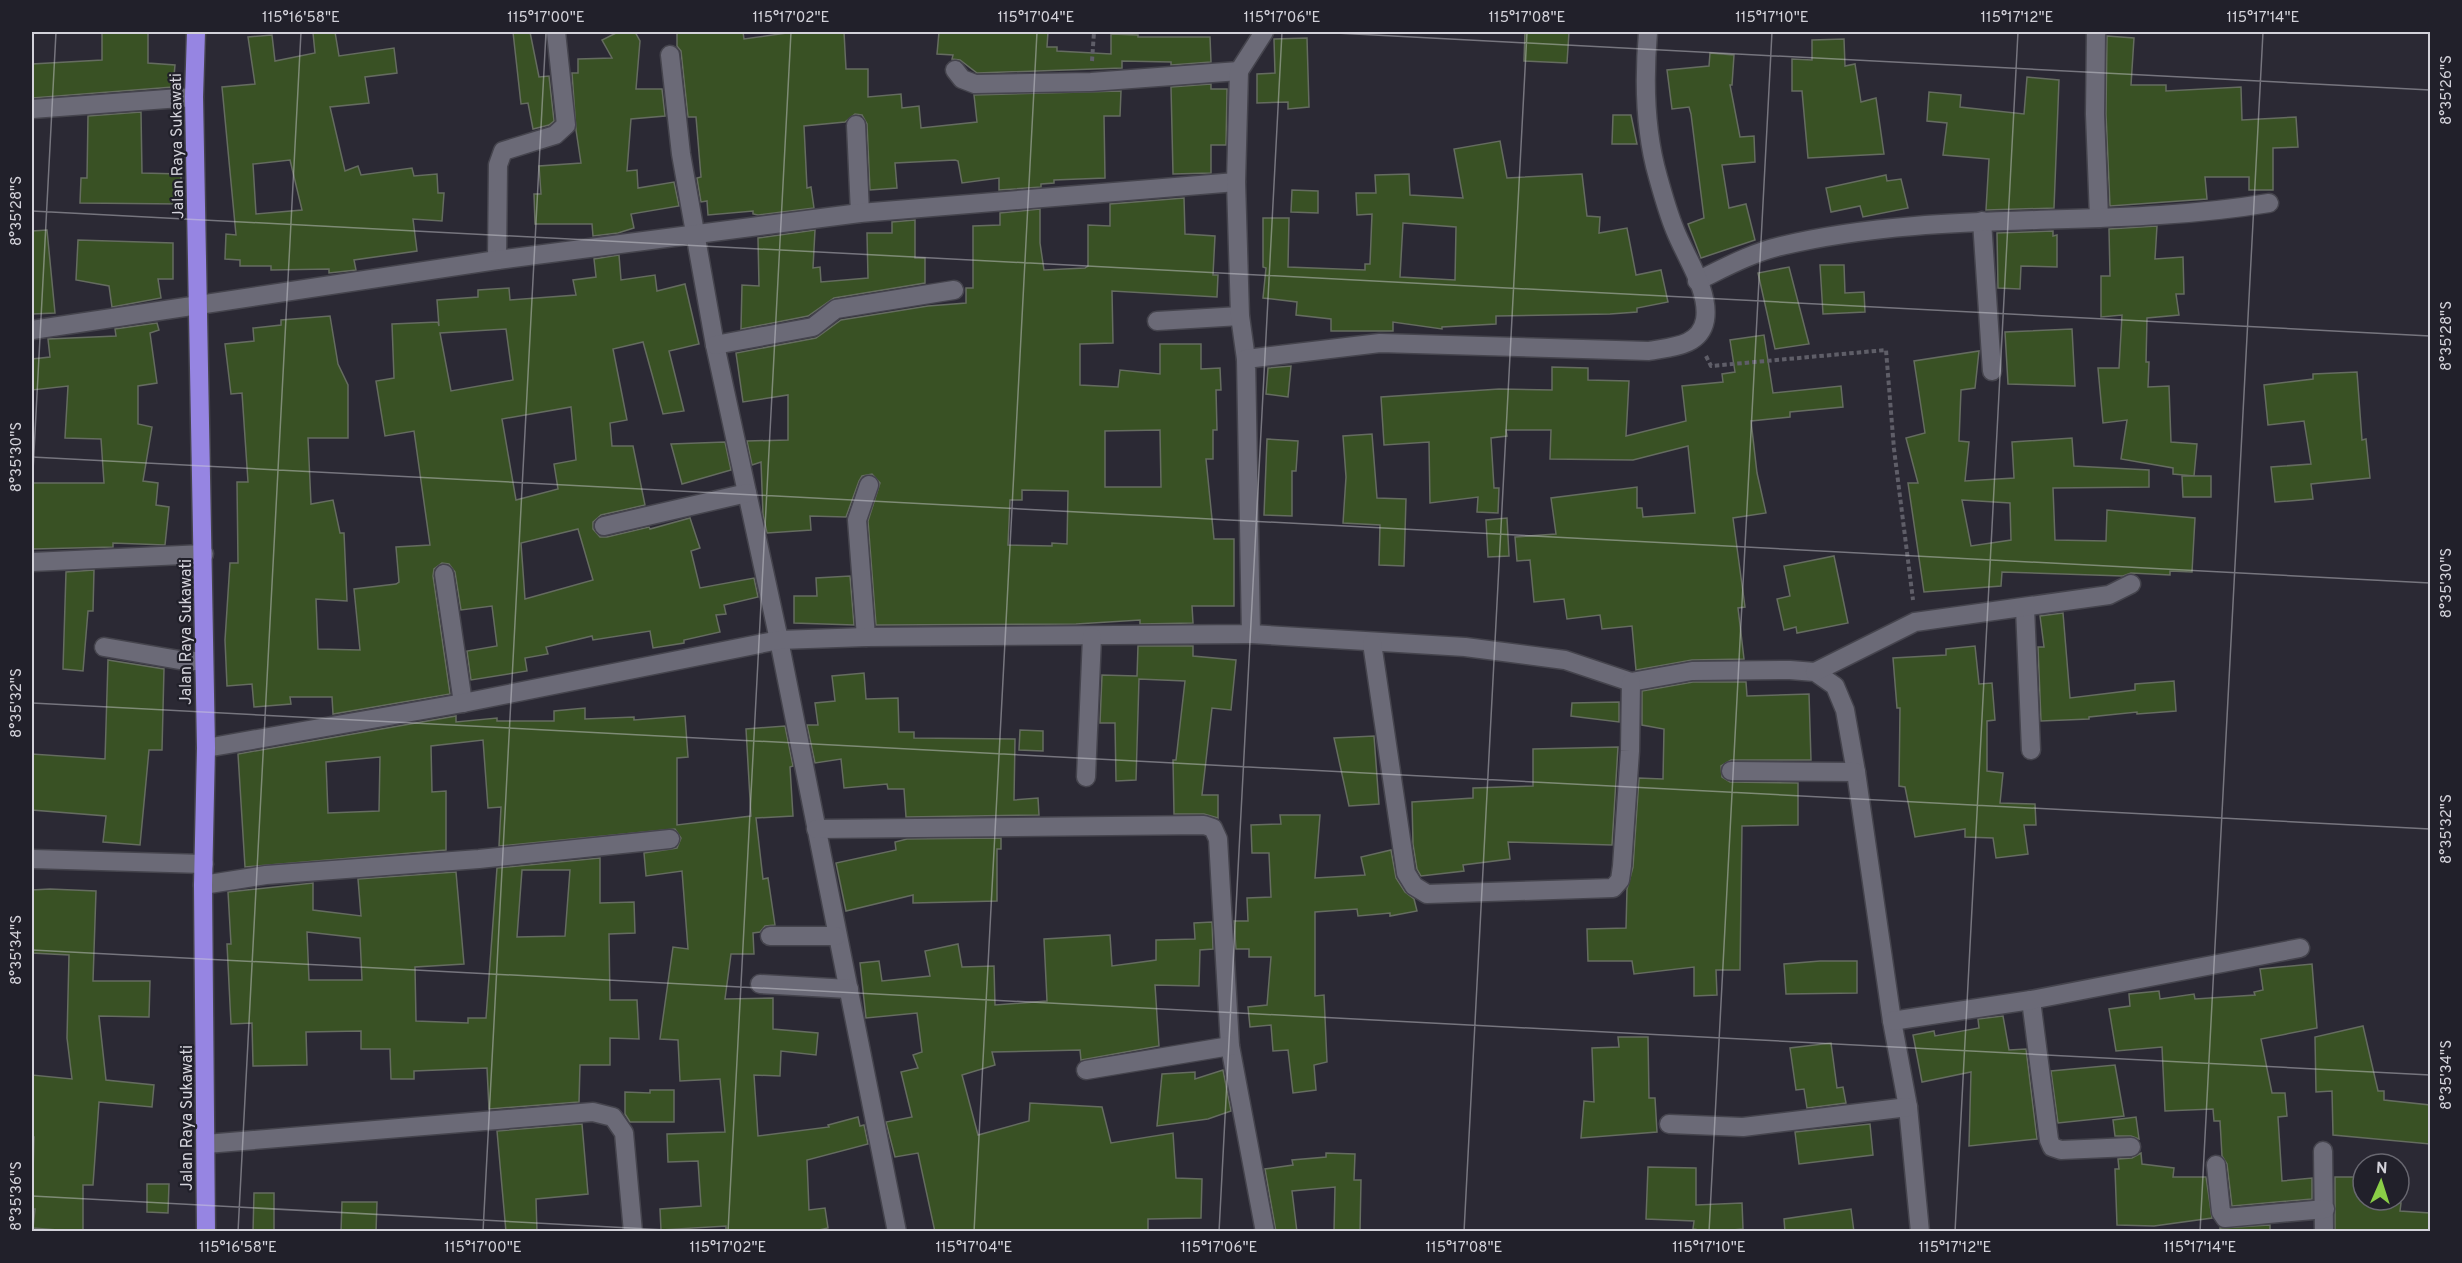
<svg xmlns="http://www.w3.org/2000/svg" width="2462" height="1263" font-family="Overpass,sans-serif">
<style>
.building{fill:#395124;stroke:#656c60;stroke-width:1.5;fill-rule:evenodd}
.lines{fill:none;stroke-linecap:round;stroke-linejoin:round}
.minor-casing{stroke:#45444d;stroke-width:21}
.highway-casing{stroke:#45444d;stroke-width:21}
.path{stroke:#5f5e68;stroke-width:4;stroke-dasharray:4.5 3;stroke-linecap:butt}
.minor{stroke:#6b6a77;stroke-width:18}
.highway{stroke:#9685e2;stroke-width:18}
.ticks{fill:none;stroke:#d3d2da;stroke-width:1.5;stroke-opacity:0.45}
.labels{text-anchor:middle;stroke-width:4.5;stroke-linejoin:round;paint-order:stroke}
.street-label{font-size:16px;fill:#d3d2da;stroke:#21202a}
.neatline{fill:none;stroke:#d3d2da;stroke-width:2}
.ticks-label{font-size:15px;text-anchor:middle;fill:#d3d2da}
</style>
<rect width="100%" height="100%" fill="#2b2934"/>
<g class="building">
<path d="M102 32H148V63L175 65 173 87 32 98V64L102 60Z"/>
<path d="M324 32H335L339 56 394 48 397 73 365 77 369 103 330 107 345 171 358 166 361 175 412 168 414 176 437 174 438 193H444L442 221 413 219 417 251 354 260 356 270 329 273V269L271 270V266H240V260L225 259 226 234 236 235 222 87 255 84 248 37 272 35 275 61 315 53 313 33ZM290 160 302 210 256 214 253 164Z"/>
<path d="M513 32H530L539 77 549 76 554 121 549 125 533 129 528 103 521 104Z"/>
<path d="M618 32H635L640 41 636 89H662L665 116 631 119 627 171 637 170 638 188 674 182 679 206 631 214 634 228 618 233 593 236 592 224H535L534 194H541L539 166 581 163 576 130 572 73H578V59L612 58 602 40Z"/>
<path d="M677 32H743L744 39 794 32H844L846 69H868V97L901 94 902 108 919 106 921 128 977 122 974 95 1121 91 1120 116H1104L1105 178 1054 180V183L1041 184V187L999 190V178L962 183 958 161 955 160 895 163 897 188 870 190 867 124 862 115 855 114 845 122 804 126 807 188 811 187 814 208 758 215 753 214V211L708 215 707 201 701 202 697 178 701 177 696 117H688L681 51 677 46Z"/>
<path d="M939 32H1048L1047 47H1057V51L1111 54V34L1138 35V37H1210L1211 62 1171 65V62L1122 61V68L977 73 960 60 952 59 953 55 937 54Z"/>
<path d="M1525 32H1569L1567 63 1524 61Z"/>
<path d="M2107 36 2134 38 2131 85H2166V91L2241 87 2242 120 2296 117 2298 147 2273 148V190H2249V177H2205L2207 199 2110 206 2106 114Z"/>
<path d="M1307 38 1309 107 1288 109V102L1257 103V74L1275 73 1274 39Z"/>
<path d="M1844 39 1845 66 1855 64 1861 102 1876 98 1884 154 1808 158 1802 91H1792V59L1812 60V40Z"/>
<path d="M1710 53 1734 55 1732 85H1730L1740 137 1754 136 1755 162 1722 165 1729 208 1746 204 1755 240 1701 258 1688 224 1704 218 1691 114 1689 107 1672 109 1667 70 1709 66Z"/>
<path d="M2027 77 2059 80 2054 208 1986 210 1989 159 1943 155 1947 123 1927 121 1929 92 1961 95 1960 107 2024 114Z"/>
<path d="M1211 84V89H1227L1226 145H1211V173L1173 174 1171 87Z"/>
<path d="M141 112 142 173 181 174V204L80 203 81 178H87L88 116Z"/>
<path d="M1613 115H1631L1637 144H1612Z"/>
<path d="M1500 141 1507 178 1582 174 1587 216 1600 217 1599 233 1627 228 1636 275 1661 270 1668 302 1637 308V312L1610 314 1496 316V324L1442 327V329L1393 322V331H1331V319L1296 315 1297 302 1263 298 1266 268 1263 267V218H1289L1288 267 1365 270V264H1370L1372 214 1357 215 1356 193H1376L1375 175 1409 174 1410 195 1463 198 1454 149ZM1403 223 1456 227 1455 280 1400 277Z"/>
<path d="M1886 175 1887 181 1901 179 1908 208 1863 217 1860 206 1831 212 1826 188Z"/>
<path d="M1292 190 1318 191V213L1291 212Z"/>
<path d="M1184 198 1185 234 1215 236 1213 275H1218L1217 297 1112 291 1113 343 1080 344V385L1118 387 1120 370 1160 374V344H1201V369L1220 368 1221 390H1216L1217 430H1213V459H1206L1214 539H1234V606H1192L1193 623 1140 624V620L1076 624 876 625 868 521 880 483 872 474 862 476 859 481 846 517 810 516 811 530 767 533 763 515 761 462 752 465 747 441 788 440V395L743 402 736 353 816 338 841 320 928 306 966 303V288H973V226L1000 225V213L1040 209V243L1044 270 1085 268 1088 266V225L1110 226V204ZM1160 430 1161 487H1105V431ZM1022 490 1068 491 1067 544 1052 543V546L1008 545 1010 500H1022Z"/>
<path d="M915 220V258H925V283L834 298 808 316 741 329 742 285 759 286 758 238 815 230 813 268 820 267 821 282 868 278 867 233H892V222Z"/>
<path d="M2157 226 2155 259 2183 257 2184 294H2176L2179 315 2147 318 2146 362H2149L2148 387 2169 386 2171 442 2197 444 2194 476 2173 474V468L2121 459 2127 420 2103 423 2098 368H2119L2122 315 2101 317V276H2110L2109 229Z"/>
<path d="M47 230 55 313 32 314V231Z"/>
<path d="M2053 231V236L2057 235V267L2021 266 2020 289 1998 288 1997 233Z"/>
<path d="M78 240 173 243V279H158L161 298 112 307 109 286 76 280Z"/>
<path d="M619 255 621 280 655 275 657 291 685 284 699 344 669 351 684 411 663 414 643 342 613 349 627 420 610 423 612 446H633L645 505 601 515 593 522V529L600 537H607L649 527 650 529 690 518 700 548 691 551 700 588 754 578 758 597 724 605 726 614 716 615 720 632 684 640V643L653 648 650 631 593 640 592 636 546 647 548 654 525 658 527 671 471 680 467 651 497 646 492 606 461 610 455 572 449 564 442 563 434 569 433 576 450 694 333 714 332 697H290L291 704 254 707 252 684 227 686 225 640 230 563H238L237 482H248L242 393 231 394 225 344 254 341 253 328 281 325V320L330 316 338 364 348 385V438H308L311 504 333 500 340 533H344L347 601 316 599 318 649 360 650 354 589 396 584 399 582 396 547 430 545 414 431 385 436 376 381 394 378 392 324 438 322 439 326 437 300 478 297V290L509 288 510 300 576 295 573 280 596 277 594 259ZM506 329 513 380 451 391 440 333ZM571 407 576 460 554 464 558 489 516 500 502 419ZM578 529 593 580 525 599 521 543Z"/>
<path d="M1820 265H1844L1845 293 1864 292 1865 312 1823 314Z"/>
<path d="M1789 267 1809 344 1775 349 1758 273Z"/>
<path d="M157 323 159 330 150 333 157 383 138 386V424L152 427 143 481 158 483 156 505 169 507 165 545 113 543V547L33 549 32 483H104L101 439 65 438 68 386 32 390V359L50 357 48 339 116 336 115 329Z"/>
<path d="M2072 329 2075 386 2008 384 2005 332Z"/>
<path d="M1764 335 1773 393 1841 386 1843 407 1790 412V417L1751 421 1757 473 1766 513 1733 518 1745 607 1738 608 1744 659 1692 660 1636 670 1632 626 1602 629 1600 615 1567 619 1564 599 1534 602 1530 560 1517 561 1515 537 1556 534 1551 498 1637 487V508H1642L1643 517 1695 513 1688 446 1633 460 1550 459 1551 430H1506L1507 436 1491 438 1494 488H1499L1498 513 1477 512 1478 497 1430 503 1429 442 1384 445 1381 397 1499 389 1552 390V367L1588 368V380L1629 381 1626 436 1686 421 1682 386 1723 382 1722 374 1735 372 1730 340Z"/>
<path d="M1979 351 1975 388 1961 390 1959 441 1969 442 1965 481 2014 478 2012 442 2072 438 2074 466 2149 470V487L2053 488 2055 540 2106 541 2107 510 2195 518 2192 572 2170 571V575L2131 573 2123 576 2002 572 2001 586 1924 592 1908 483H1918L1906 438 1925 433 1914 361ZM1962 500 2010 503 2011 540 1971 546Z"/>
<path d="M1291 366 1288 397 1266 394 1268 368Z"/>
<path d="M2357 372 2362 440 2366 439 2370 478 2311 484 2313 499 2275 502 2271 467 2311 464 2304 421 2268 425 2264 385 2313 379V374Z"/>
<path d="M1372 434 1377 498 1406 499 1404 566 1379 565 1380 525 1343 523 1346 477 1343 436Z"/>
<path d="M1267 439 1298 441 1296 471H1292V516L1264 515Z"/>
<path d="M725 442 731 470 682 484 671 444Z"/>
<path d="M2182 476H2211V497H2183Z"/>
<path d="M1507 518 1509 556 1488 557 1486 520Z"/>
<path d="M1834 556 1848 623 1797 633 1796 627 1784 630 1777 599 1790 596 1784 566Z"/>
<path d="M94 570 93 611H88L83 671 63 669 66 572Z"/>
<path d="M850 576 854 625 794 623V596H817L816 578Z"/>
<path d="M2063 613 2070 698 2135 690V684L2174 681 2176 711 2137 714V712L2089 717V719L2041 721 2038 647H2044L2040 616Z"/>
<path d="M1138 646H1193V656L1236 660 1231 710 1212 708 1202 795H1218V818L1204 814H1174L1173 760H1176L1185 681 1139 679 1136 780 1116 781 1115 723H1100L1102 675 1137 676Z"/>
<path d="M1975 646 1979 684 1992 683 1995 720 1987 721V771L2003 773 2000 803 2035 804 2036 825H2024L2028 854 1996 858 1993 838 1965 837V829L1915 837 1905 787 1899 786 1900 708H1897L1893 658 1946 655V649Z"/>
<path d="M108 660 164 669 162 750H149L140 845 103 842 106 816 32 810V754L105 759Z"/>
<path d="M864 673 866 699 898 698 899 732H914V738L1015 739 1014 800 1038 798 1039 815 906 817 904 789H888L887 784 844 788 841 759 815 763 807 725H818L815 703 835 701 832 676Z"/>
<path d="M1693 682H1746L1747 696 1809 694 1811 760H1731L1721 766 1722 777 1730 782 1798 783V825L1742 826 1740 970H1716L1717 995 1694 996V967L1634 974 1632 961H1588L1587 929 1626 928 1627 889 1633 867 1639 778 1663 779 1664 729 1642 725V691Z"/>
<path d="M1619 702V722L1571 716 1572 703Z"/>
<path d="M585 708V719L634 717V720L685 716 688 757 677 758V825L751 816 746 729 785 726 793 766 790 767 793 816 756 818 763 879 768 878 775 925 765 926 760 932 753 933 754 954H731L725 999 773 998V1029L818 1033 816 1055 781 1051 780 1076 754 1075 758 1136 829 1127 828 1125 858 1117 860 1126 864 1125 868 1144 807 1160 809 1210 825 1208 828 1228 810 1232H726V1226L661 1230 660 1209 701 1206 698 1161 668 1162 667 1134 725 1132 720 1079 680 1081 678 1040 660 1039 673 947 688 949 682 871 646 876 644 853 677 848 681 838 675 829 499 846 501 807 488 808 483 740 431 746 432 792 446 791V850L245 867 238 754 456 716V722L497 718V721H554V711ZM380 757 379 811 328 813 326 762Z"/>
<path d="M1020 730 1043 731V751L1019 750Z"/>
<path d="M1374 736 1379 804 1349 806 1334 738Z"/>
<path d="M1618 747 1612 845 1508 842 1510 859 1463 865 1464 871 1421 876 1417 869 1413 844 1412 802 1473 798V788L1533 786V749Z"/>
<path d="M1280 815H1320L1315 878 1365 875 1361 857 1391 850 1396 878 1405 892 1414 899 1417 911 1390 916V913L1358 916 1357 909 1315 912V996L1324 995 1327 1062 1314 1065 1316 1090 1293 1093 1288 1050 1273 1051 1271 1025 1250 1027 1248 1007 1267 1005 1271 957H1249V949H1236L1234 921H1248L1247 898 1271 897 1269 853H1252L1251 825 1281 824Z"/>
<path d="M1001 838V849H997V901L913 903V895L846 911 836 863 896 850 895 842 907 839Z"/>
<path d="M600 858V903L634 902 635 933 609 934 610 1000H637L639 1039 610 1038V1065H580L579 1102 489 1109 487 1068 414 1071V1079H391L390 1049H361V1031L306 1032 307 1065 253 1066 252 1023 231 1024 227 944H231L228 892 313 883V910L361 916 358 879 456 872 464 964 415 967 416 1021 468 1023V1018H486L497 868ZM522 870H570L565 936 517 937ZM307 932 360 938 362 980H309Z"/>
<path d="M50 889 96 891 93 981H150L149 1017 99 1016 106 1080 154 1085 152 1107 99 1102 93 1185H83V1232L33 1228 35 1209H32L34 1137H32V1075L72 1079 67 1038 69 955 32 953V890Z"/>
<path d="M1212 922 1213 949 1200 950 1199 986 1155 985 1159 1046 1081 1060 1080 1050 992 1052 995 1065 962 1075 978 1135 1029 1121 1030 1103 1102 1107 1111 1143 1173 1133 1176 1178 1202 1179 1201 1218 1148 1219V1232H935L918 1153 895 1157 886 1122 912 1117 901 1072 918 1068 913 1055 922 1052 917 1013 866 1018 860 963 879 961 882 981 930 976 925 951 958 944 962 967 994 966 995 1005 1047 1001 1044 939 1110 935 1112 966 1156 960V940L1195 939 1194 923Z"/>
<path d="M1820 961H1857V993L1786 994 1784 964Z"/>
<path d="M2312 964 2317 1028 2261 1039 2272 1093H2285L2287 1116 2278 1117 2282 1181 2312 1178V1199L2232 1206 2227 1164 2222 1156 2220 1121H2214L2213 1109 2165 1111 2162 1047 2116 1051 2109 1009 2130 1006 2129 994 2159 991 2160 999 2194 994 2195 999 2255 995 2254 992 2263 990 2260 969Z"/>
<path d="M2003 1016 2009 1050 2026 1049 2037 1139 1969 1146 1971 1072 1922 1082 1913 1035 1934 1031 1935 1036 1979 1028 1978 1019Z"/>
<path d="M2363 1026 2378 1091H2384V1100L2430 1105V1144L2333 1135 2332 1091 2316 1092 2315 1037Z"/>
<path d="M1618 1037H1648L1649 1098H1655L1657 1132 1581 1138 1584 1101 1594 1102 1592 1048 1619 1047Z"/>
<path d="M1831 1043 1837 1088 1843 1087 1846 1103 1807 1108 1804 1089 1796 1090 1790 1048Z"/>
<path d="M2115 1065 2124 1116 2058 1123 2051 1071Z"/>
<path d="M1223 1070 1231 1111 1208 1119 1157 1126 1162 1074 1195 1072V1079Z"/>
<path d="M650 1090H674V1122H630L625 1114V1092L650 1093Z"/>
<path d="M2136 1117 2139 1139 2131 1136H2115L2113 1120Z"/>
<path d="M582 1124 588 1194 536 1199 537 1232H506L497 1131Z"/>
<path d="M1870 1124 1873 1155 1799 1164 1795 1132Z"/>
<path d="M1326 1153 1355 1154 1354 1180H1361L1360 1232H1334L1335 1187 1292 1191 1297 1232H1276L1265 1169 1293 1165 1292 1160 1326 1157Z"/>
<path d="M2141 1153 2142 1164 2174 1168 2173 1177H2206L2212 1218 2154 1226 2117 1225 2115 1169H2119L2118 1159 2132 1158Z"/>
<path d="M1648 1167 1696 1168V1205L1742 1203 1743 1229 1711 1232 1693 1229 1694 1221 1646 1219Z"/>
<path d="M2335 1177H2363V1200L2401 1203 2400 1211 2430 1213V1232H2335Z"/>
<path d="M147 1184H169L168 1213 147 1212Z"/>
<path d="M254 1193H274V1232H253Z"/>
<path d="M342 1202H377L376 1232H341Z"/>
<path d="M1851 1209 1854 1232H1785L1784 1219Z"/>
<path d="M2270 1225V1232H2220V1228Z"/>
</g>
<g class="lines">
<defs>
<g id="minor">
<path d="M2096 32 2095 114 2099 218"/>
<path d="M670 55 681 154 715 345 779 640 897 1232"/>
<path d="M955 70 962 79 975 84 1091 82 1239 71"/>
<path d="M32 109 194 97"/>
<path d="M856 125 860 213"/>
<path d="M1982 221 1992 371"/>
<path d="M497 260 498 165 503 151 555 135 566 125 556 32"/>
<path d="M1697 281C1724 268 1751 253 1781 246 1941 208 2108 230 2269 203"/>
<path d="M1157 321 1240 316"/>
<path d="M32 330 497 260 860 213 1236 182"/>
<path d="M715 345 813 327 836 309 954 290"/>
<path d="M1246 359 1240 316 1236 182 1239 71 1264 32"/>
<path d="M604 526 747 493"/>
<path d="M32 562 204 554"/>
<path d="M444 574 463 703"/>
<path d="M2025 608 2031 750"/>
<path d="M1251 634 1465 647 1565 660 1631 682 1692 671 1790 670 1815 672 1835 686 1845 710 1856 772 1892 1021 1908 1107 1920 1232"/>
<path d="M866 637 857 520 869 485"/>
<path d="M1372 643 1406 873 1414 886 1427 894 1613 888 1620 880 1622 866 1630 751 1631 682"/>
<path d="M104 647 185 661H204"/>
<path d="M1815 672 1915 622 2109 595 2131 584"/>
<path d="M206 748 463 703 779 640 866 637 1251 634 1246 359 1380 343 1649 351C1670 347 1700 347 1705 320 1710 291 1685 256 1675 230 1668 213 1663 195 1658 177 1645 132 1644 78 1648 32"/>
<path d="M1731 771 1856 772"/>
<path d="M1086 777 1092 637"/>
<path d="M816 829 1204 825 1213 828 1218 839 1230 1046 1265 1232"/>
<path d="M32 859 204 864"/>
<path d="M203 885 266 875 479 859 670 839"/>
<path d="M770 936H836"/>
<path d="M760 984 849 989"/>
<path d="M2031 1000 2049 1140 2052 1147 2061 1150 2131 1147"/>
<path d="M1892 1021 2031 1000 2300 948"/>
<path d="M1086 1070 1230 1046"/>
<path d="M1669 1124 1743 1127 1908 1107"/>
<path d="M206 1144 593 1112 613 1117 624 1133 633 1232"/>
<path d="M2323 1151 2324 1232"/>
<path d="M2216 1165 2221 1212 2225 1218 2325 1209"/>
</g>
<path id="highway" d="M196 32 194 97 206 748 203 885 206 1232"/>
</defs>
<use href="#minor" class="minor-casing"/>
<use href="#highway" class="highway-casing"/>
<g class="path">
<path d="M1092 61 1094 32"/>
<path d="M1706 356 1711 366 1886 350 1894 449 1913 600"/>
</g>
<use href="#minor" class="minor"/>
<use href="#highway" class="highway"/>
</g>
<path class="ticks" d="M1317 32 2430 90M32 211 2430 336M32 457 2430 583M32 490 56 32M32 703 2430 829M32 950 2430 1075M32 1196 705 1232M238 1232 301 32M483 1232 546 32M728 1232 791 32M974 1232 1037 32M1219 1232 1282 32M1464 1232 1527 32M1709 1232 1772 32M1955 1232 2018 32M2200 1232 2263 32"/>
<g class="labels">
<g class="street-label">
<text transform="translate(176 146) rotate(-91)" y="6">Jalan Raya Sukawati</text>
<text transform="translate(185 632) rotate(-90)" y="6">Jalan Raya Sukawati</text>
<text transform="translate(186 1118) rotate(-90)" y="6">Jalan Raya Sukawati</text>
</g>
</g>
<rect width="2462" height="1263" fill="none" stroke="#21202a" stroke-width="66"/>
<g transform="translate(2381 1182) rotate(3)"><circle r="28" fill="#21202a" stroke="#686770" stroke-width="1.5"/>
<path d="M0-4.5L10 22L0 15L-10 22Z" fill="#8ace47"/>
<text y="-9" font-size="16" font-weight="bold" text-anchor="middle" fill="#d3d2da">N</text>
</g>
<rect x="33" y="33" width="2396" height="1197" class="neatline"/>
<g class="ticks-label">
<text x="301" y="22">115°16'58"E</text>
<text x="546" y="22">115°17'00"E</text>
<text x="791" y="22">115°17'02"E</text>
<text x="1036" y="22">115°17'04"E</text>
<text x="1282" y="22">115°17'06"E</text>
<text x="1527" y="22">115°17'08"E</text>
<text x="1772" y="22">115°17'10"E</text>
<text x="2017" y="22">115°17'12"E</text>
<text x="2263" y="22">115°17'14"E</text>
<text transform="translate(2446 90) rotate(-90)" y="5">8°35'26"S</text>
<text transform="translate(16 211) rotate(-90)" y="5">8°35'28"S</text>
<text transform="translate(2446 336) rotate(-90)" y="5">8°35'28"S</text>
<text transform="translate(16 457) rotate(-90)" y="5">8°35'30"S</text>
<text transform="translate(2446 583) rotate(-90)" y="5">8°35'30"S</text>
<text transform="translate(16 703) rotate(-90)" y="5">8°35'32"S</text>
<text transform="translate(2446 829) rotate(-90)" y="5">8°35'32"S</text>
<text transform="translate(16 950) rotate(-90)" y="5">8°35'34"S</text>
<text transform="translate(2446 1075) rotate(-90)" y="5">8°35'34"S</text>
<text transform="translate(16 1196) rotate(-90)" y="5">8°35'36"S</text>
<text x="238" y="1252">115°16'58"E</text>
<text x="483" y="1252">115°17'00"E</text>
<text x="728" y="1252">115°17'02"E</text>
<text x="974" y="1252">115°17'04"E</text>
<text x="1219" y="1252">115°17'06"E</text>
<text x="1464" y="1252">115°17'08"E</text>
<text x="1709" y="1252">115°17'10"E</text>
<text x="1955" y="1252">115°17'12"E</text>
<text x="2200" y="1252">115°17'14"E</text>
</g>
</svg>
